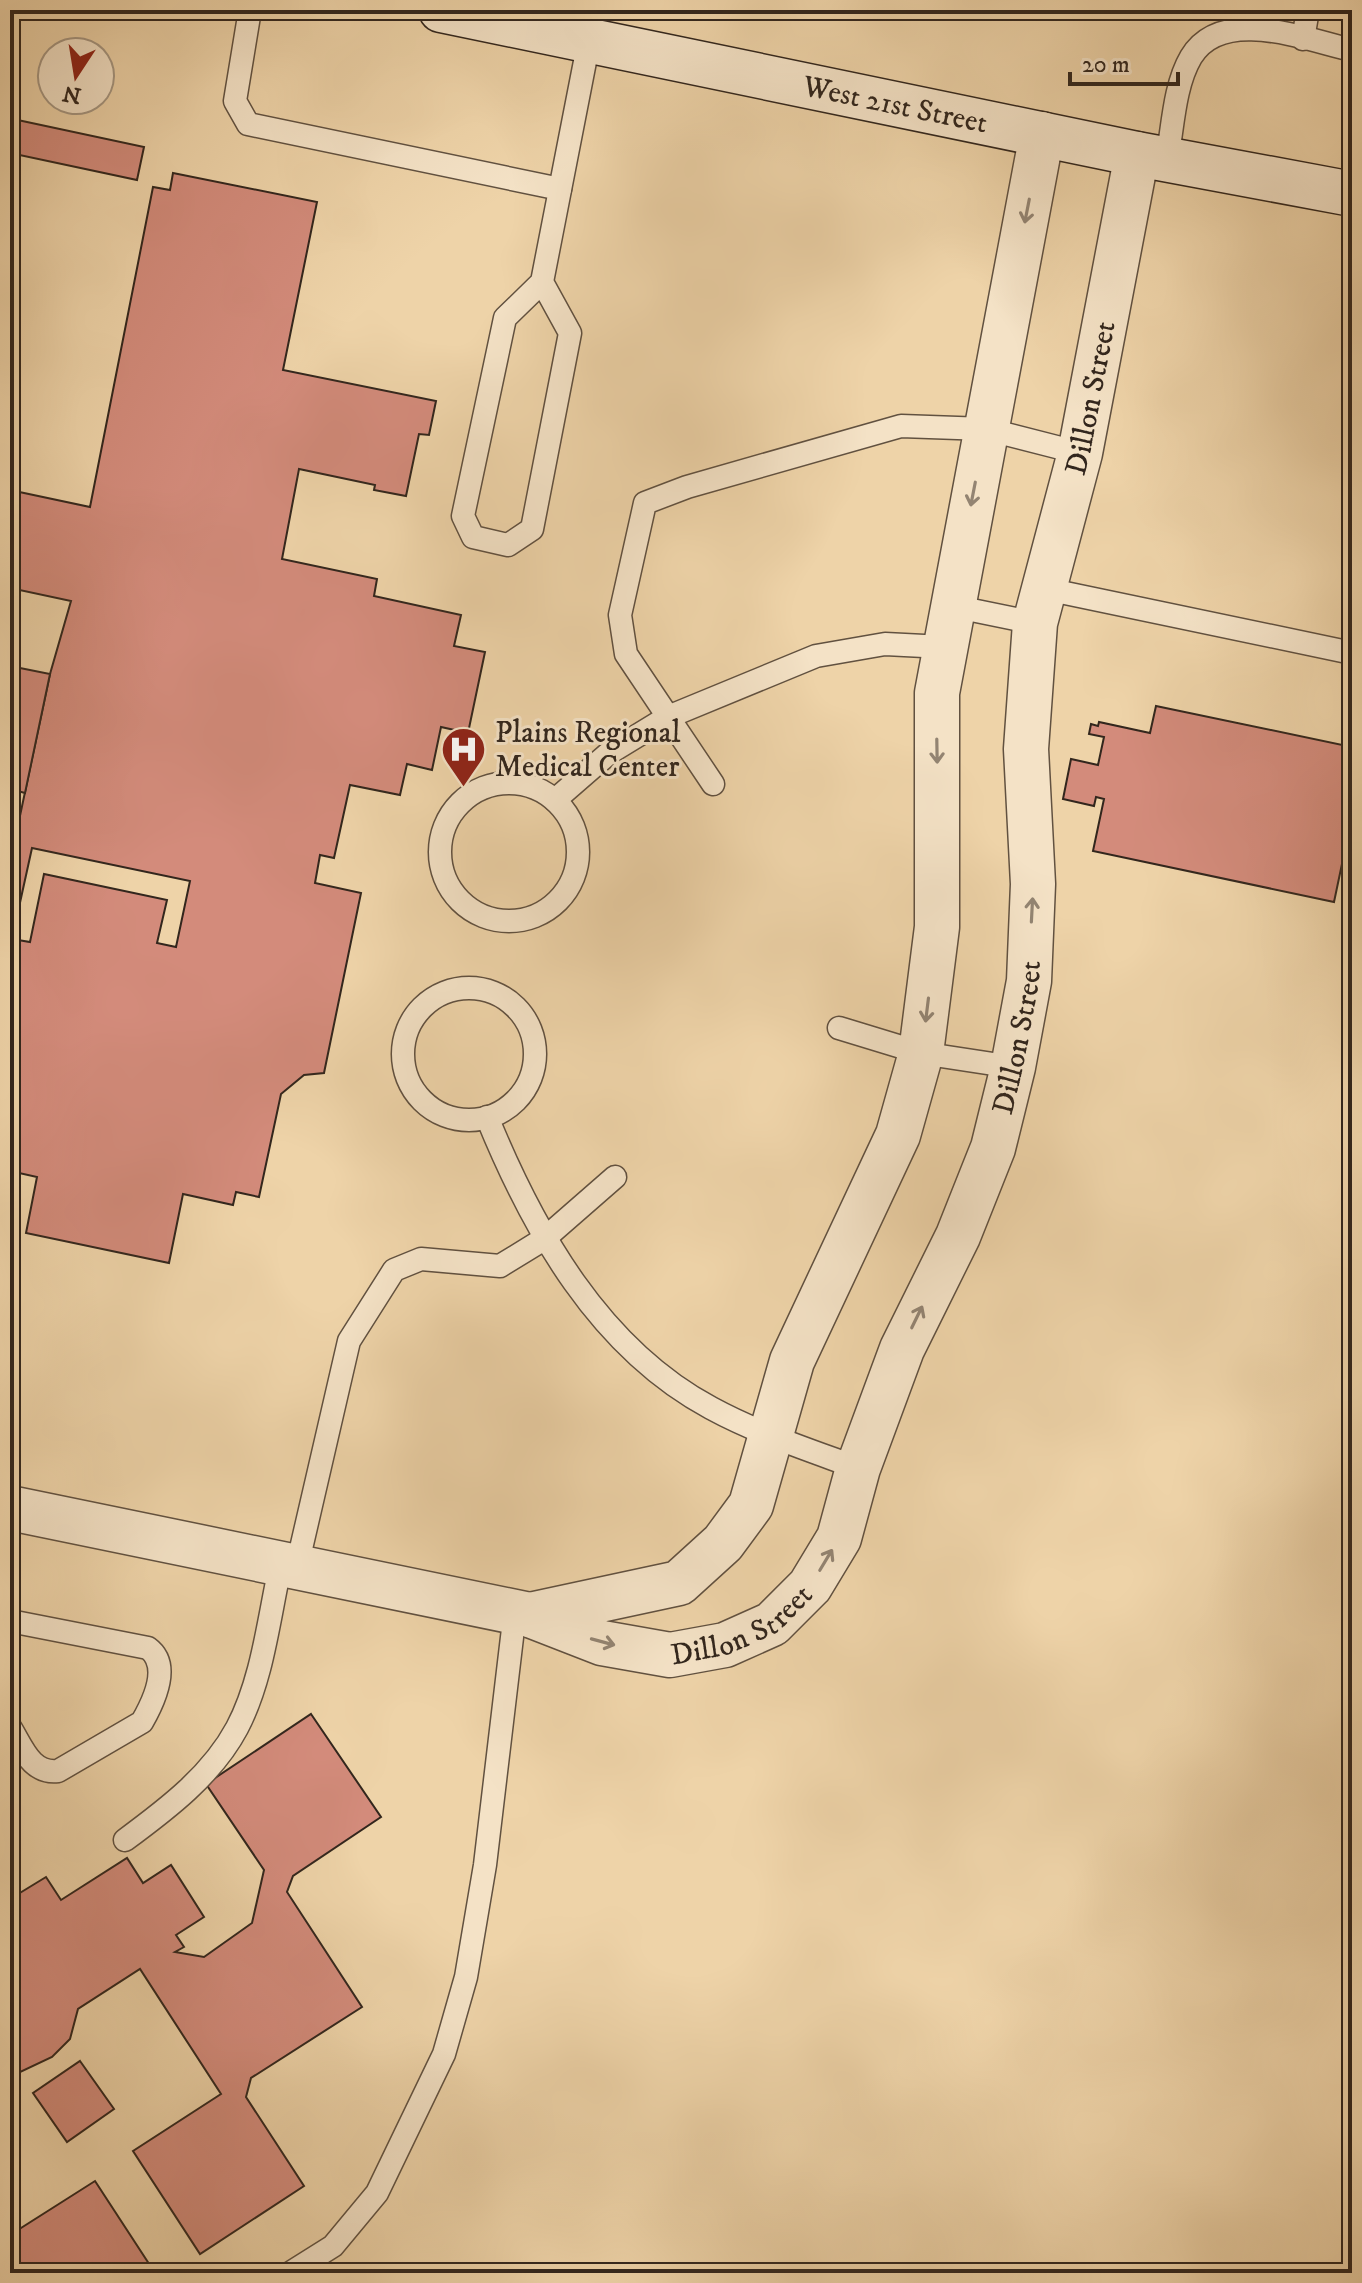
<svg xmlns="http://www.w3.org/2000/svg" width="1362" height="2283" font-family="'IM FELL DW Pica',serif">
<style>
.building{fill:#d38b7b;stroke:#32261d;stroke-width:2;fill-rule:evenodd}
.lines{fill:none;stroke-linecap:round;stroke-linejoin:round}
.lane-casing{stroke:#615140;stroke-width:25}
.street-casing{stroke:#615140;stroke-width:47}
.secondary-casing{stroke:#32261d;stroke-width:47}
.lane{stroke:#f4e2c6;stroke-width:22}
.street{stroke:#f4e2c6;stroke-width:44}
.secondary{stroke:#f4e2c6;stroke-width:44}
.oneway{stroke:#938472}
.labels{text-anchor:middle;stroke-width:6;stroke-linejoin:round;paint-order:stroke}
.street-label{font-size:30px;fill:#32261d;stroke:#f4e2c6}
.poi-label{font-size:30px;fill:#32261d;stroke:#f4e2c6;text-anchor:start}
</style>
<rect width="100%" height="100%" fill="#eed3a8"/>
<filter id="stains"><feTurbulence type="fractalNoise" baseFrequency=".0025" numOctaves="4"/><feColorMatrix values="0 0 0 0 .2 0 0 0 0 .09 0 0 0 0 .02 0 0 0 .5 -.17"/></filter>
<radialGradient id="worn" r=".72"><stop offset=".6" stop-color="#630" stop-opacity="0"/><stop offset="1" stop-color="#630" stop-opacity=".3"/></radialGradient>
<g class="building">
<path d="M13 119 144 147 137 180 10 153Z"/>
<path d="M173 173 317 202 283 370 436 401 429 435 419 434 406 496 374 490 375 485 299 469 282 559 377 579 374 596 461 615 454 646 485 652 468 733 441 727 432 770 407 764 400 795 350 785 334 858 320 855 315 883 361 893 324 1073 304 1075 281 1094 259 1197 236 1192 233 1205 183 1194 169 1263 26 1233 37 1177 10 1171V863L50 674 71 601 10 588V490L90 507 153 187 170 190ZM32 848 190 881 176 947 157 943 167 900 44 874 30 942 12 939Z"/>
<path d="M10 666 50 674 25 793 10 789Z"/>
<path d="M1156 706 1352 747V860L1343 859 1334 902 1093 851 1104 799 1096 797 1094 806 1063 799 1071 759 1098 765 1104 737 1089 734 1091 724 1098 726 1099 722 1150 733Z"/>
<path d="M311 1714 381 1817 293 1876 287 1892 362 2007 251 2078 246 2097 304 2186 200 2254 133 2151 221 2094 140 1969 78 2009 70 2039 52 2057 16 2074 10 2073V1899L46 1877 61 1900 127 1858 143 1883 171 1865 204 1917 176 1935 184 1947 175 1952 204 1957 252 1923 264 1870 206 1784Z"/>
<path d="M80 2061 114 2109 67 2142 33 2093Z"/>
<path d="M95 2181 155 2273H11L10 2235Z"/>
</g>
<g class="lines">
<defs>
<g id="lane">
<path d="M250 10 235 101 248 124 560 189"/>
<path d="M1303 39 1308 10"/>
<path d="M1167 159C1173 127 1174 86 1191 57 1222 5 1307 40 1352 50"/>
<path d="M542 282 570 333 532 529 508 545 473 537 463 516 505 318 542 282 589 41"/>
<path d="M1046 589 1352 653"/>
<path d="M952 606 1035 623"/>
<circle cx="509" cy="852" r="69"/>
<path d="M713 784 626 654 620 615 645 503 687 487 901 426 986 429 1080 453"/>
<path d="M555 800 609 753 668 717 816 656 885 644 944 647"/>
<circle cx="469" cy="1054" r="66"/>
<path d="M839 1028 921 1053 1013 1067"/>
<path d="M487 1117C533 1230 599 1348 711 1408 757 1433 809 1450 858 1468"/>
<path d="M297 1566 349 1341 394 1270 421 1259 500 1266 544 1239 615 1177"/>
<path d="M10 1621 148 1648C171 1665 154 1701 142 1722L58 1771C31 1774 23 1748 10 1727"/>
<path d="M125 1840C167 1809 212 1775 237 1728 263 1679 269 1616 281 1563"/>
<path d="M290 2273 333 2246 377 2193 444 2054 466 1977 485 1865 515 1612"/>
</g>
<g id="street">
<path id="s1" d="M10 1508 530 1615 602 1643 670 1655 725 1645 772 1624 810 1586 839 1538 858 1468 902 1349 958 1236 993 1148 1013 1067 1029 981 1033 884 1026 749 1035 623 1080 453 1137 154"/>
<path d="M530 1615 679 1583 723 1543 751 1505 792 1361 898 1135 921 1053 937 927V693L1042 134"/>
</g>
<g id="secondary">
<path id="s2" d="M441 10 1137 154 1352 194"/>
</g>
</defs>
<use href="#lane" class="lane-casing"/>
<use href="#street" class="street-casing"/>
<use href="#secondary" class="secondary-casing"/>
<use href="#lane" class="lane"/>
<use href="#street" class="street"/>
<use href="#secondary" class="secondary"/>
</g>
<defs><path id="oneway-shaft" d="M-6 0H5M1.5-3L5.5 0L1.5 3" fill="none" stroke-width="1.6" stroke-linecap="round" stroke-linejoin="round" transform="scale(2)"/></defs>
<g class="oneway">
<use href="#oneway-shaft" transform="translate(1027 211) rotate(101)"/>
<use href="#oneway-shaft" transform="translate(973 494) rotate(101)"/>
<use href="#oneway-shaft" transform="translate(937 751) rotate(89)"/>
<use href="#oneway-shaft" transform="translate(1032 910) rotate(-87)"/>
<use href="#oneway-shaft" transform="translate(927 1010) rotate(97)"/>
<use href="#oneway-shaft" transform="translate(917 1317) rotate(-64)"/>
<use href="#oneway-shaft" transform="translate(826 1560) rotate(-59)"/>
<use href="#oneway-shaft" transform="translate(603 1642) rotate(15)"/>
</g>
<defs>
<symbol id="hospital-pin" viewBox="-11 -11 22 30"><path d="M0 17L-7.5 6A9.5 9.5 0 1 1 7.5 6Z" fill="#8f2418" stroke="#f4e2c6"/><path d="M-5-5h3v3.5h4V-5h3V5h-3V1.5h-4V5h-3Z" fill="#fff"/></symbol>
</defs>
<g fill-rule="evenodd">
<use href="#hospital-pin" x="438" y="724" width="51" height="69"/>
</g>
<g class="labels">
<g class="street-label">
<text dy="10" stroke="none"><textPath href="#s2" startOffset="464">West 21st Street</textPath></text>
<text dy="10" stroke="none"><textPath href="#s1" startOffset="2076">Dillon Street</textPath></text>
<text dy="10" stroke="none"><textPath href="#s1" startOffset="1428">Dillon Street</textPath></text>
<text dy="10" stroke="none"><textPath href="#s1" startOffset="756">Dillon Street</textPath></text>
</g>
<g class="poi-label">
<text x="495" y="742">Plains Regional<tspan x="495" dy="34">Medical Center</tspan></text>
</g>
</g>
<rect width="1362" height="2283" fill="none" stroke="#eed3a8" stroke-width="40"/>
<rect x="12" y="12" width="1338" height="2259" fill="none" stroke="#32261d" stroke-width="4"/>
<rect x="20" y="20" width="1322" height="2243" fill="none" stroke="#32261d" stroke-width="2"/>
<g transform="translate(76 76) rotate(192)"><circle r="38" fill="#f4e2c6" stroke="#a69782" stroke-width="2"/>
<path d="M0-6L14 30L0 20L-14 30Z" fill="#8f2418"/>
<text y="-12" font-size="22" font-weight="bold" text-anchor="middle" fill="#32261d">N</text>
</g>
<path d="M1070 72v12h108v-12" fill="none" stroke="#32261d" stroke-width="4"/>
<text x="1082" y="72" font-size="24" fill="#32261d" stroke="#f4e2c6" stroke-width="6" paint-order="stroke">20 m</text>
<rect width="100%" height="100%" filter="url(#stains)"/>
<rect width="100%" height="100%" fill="url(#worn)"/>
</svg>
